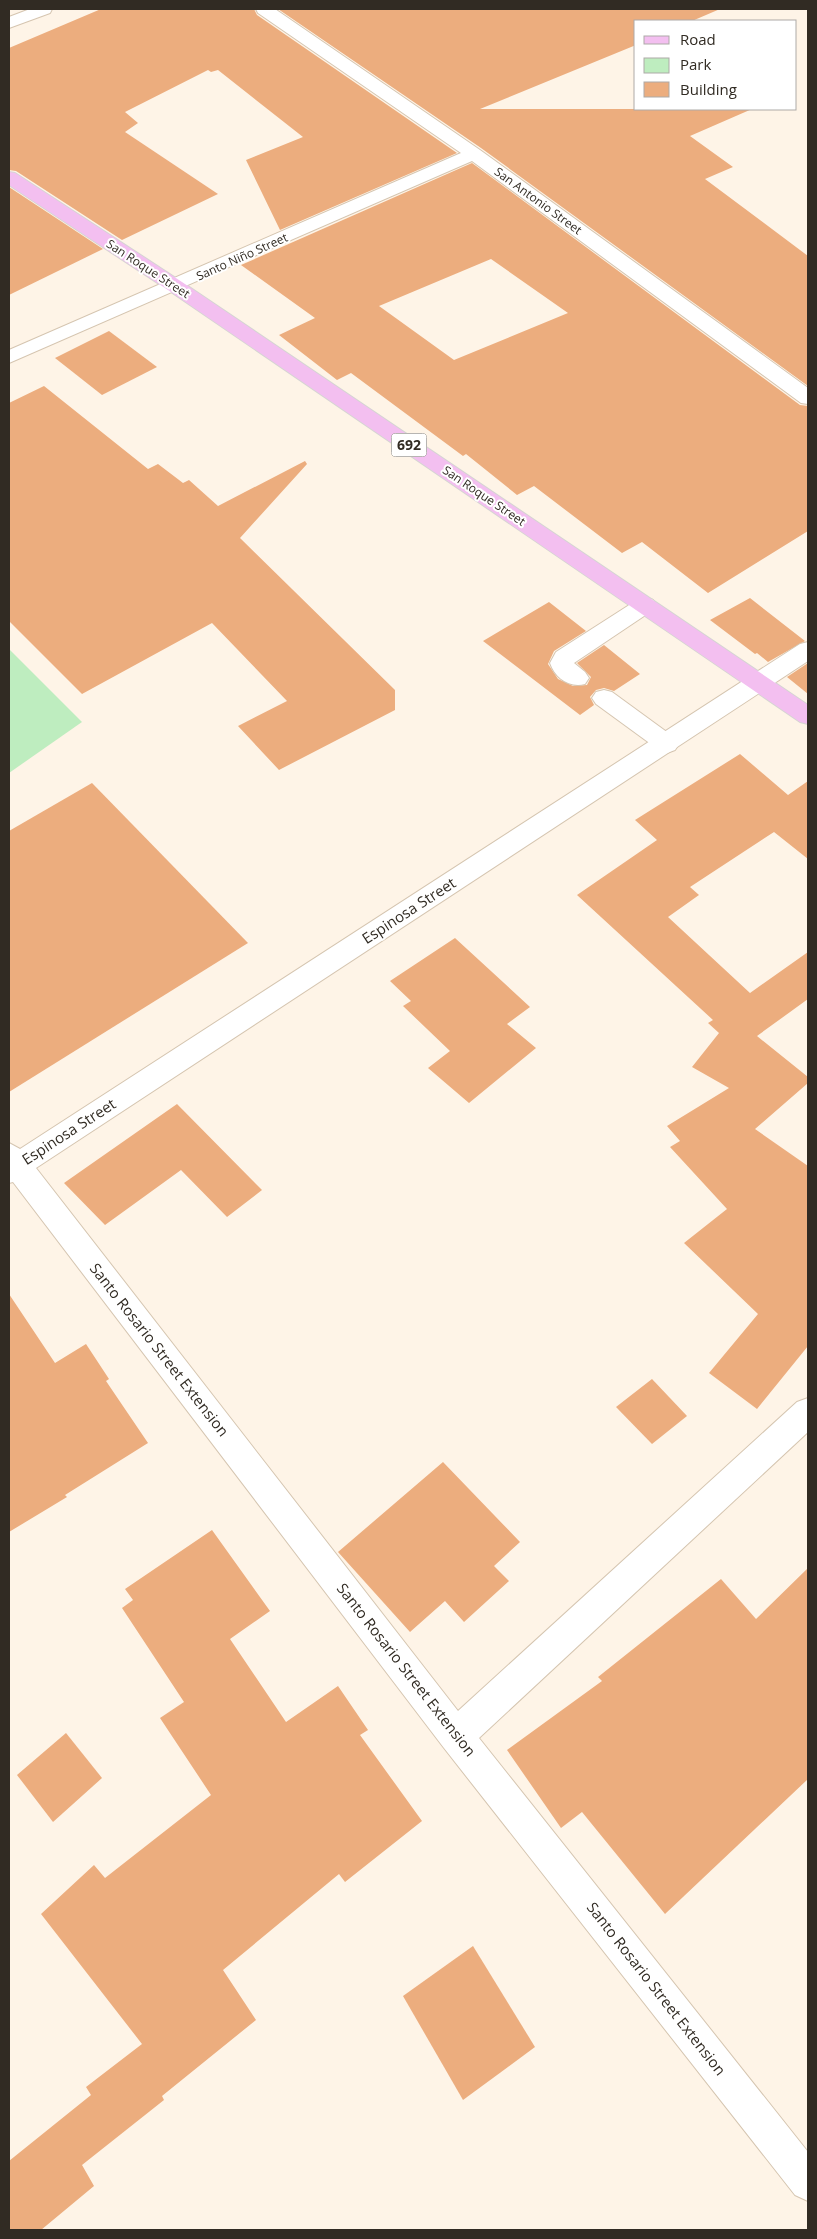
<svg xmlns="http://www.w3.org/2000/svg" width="817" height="2239" font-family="'Open Sans',sans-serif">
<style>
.green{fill:#beedbf}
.building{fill:#ecad7e;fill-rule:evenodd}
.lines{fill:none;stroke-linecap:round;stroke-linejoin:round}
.service-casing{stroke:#d5c5b0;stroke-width:2}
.minor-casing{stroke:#d5c5b0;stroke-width:2}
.primary-casing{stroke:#d6d5d3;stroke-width:2}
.service{fill:#fff;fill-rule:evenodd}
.minor{fill:#fff;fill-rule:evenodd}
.primary{fill:#f3bff0;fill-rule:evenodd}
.labels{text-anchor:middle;stroke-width:4;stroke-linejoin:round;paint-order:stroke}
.far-street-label{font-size:12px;fill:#312b23;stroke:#fff}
.shield{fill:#fff;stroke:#6f6b65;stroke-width:1}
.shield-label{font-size:14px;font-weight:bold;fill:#312b23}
.street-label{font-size:15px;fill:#312b23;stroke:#fff}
</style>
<rect width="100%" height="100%" fill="#fef4e7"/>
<path class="green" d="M9 649 82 722 9 773Z"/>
<g class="building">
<path d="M101 9H254L257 15 457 153 280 230 246 160 303 137 218 70 211 72 208 70 125 112 138 123 125 132 218 194 122 240 16 171 9 170V48Z"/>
<path d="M278 9H720L692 21H636V45L480 109H752L690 136 733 167 705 179 808 256V386L481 148Z"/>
<path d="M472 163 800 405 808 406V531L708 593 642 542 622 553 534 486 517 495 466 454 463 456 351 373 337 380 279 335 315 318 241 265ZM491 259 568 313 454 360 379 306Z"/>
<path d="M9 187 103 249 9 295Z"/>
<path d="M109 331 157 367 102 395 55 358Z"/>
<path d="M44 386 148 469 158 464 183 483 189 480 218 506 305 461 307 464 240 538 395 690V710L279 770 238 726 287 701 212 623 82 694 9 621V403Z"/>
<path d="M750 598 805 641 768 662 757 653 755 654 710 620Z"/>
<path d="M549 602 586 631 554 651 548 664 558 679 573 686 587 685 591 677 577 663 604 645 640 674 614 691 604 688 596 690 590 697 594 705 580 715 483 641Z"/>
<path d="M808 663V694L787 677Z"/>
<path d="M740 754 788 795 808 781V859L774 832 690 887 699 895 668 917 750 993 808 952V999L757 1036 808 1077V1083L755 1129 808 1166V1346L757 1409 709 1373 758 1314 684 1243 727 1209 670 1147 680 1141 667 1126 729 1088 692 1067 719 1033 708 1023 713 1020 577 895 657 840 635 820Z"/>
<path d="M92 783 248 943 9 1092V831Z"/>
<path d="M455 938 530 1007 507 1024 536 1048 469 1103 428 1068 450 1051 403 1006 411 1001 390 981Z"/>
<path d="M177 1104 262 1190 227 1217 181 1170 105 1225 64 1183Z"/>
<path d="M9 1294 55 1363 86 1344 109 1379 106 1381 148 1443 65 1495 67 1497 9 1532Z"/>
<path d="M652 1379 687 1416 652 1444 616 1407Z"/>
<path d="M443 1462 520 1542 494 1566 509 1581 464 1622 445 1601 410 1632 338 1552Z"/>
<path d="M212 1530 270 1611 230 1639 286 1722 338 1686 368 1730 360 1735 422 1821 345 1882 339 1874 223 1970 256 2020 162 2096 164 2100 82 2165 94 2186 41 2230H9V2161L91 2095 86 2087 142 2044 41 1914 94 1865 105 1878 211 1795 160 1718 184 1702 122 1608 133 1600 125 1589Z"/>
<path d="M808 1568V1779L665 1914 582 1812 561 1828 507 1750 602 1681 598 1677 721 1579 756 1619Z"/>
<path d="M66 1733 102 1778 53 1822 17 1775Z"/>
<path d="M473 1946 535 2047 463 2100 403 1996Z"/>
</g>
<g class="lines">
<defs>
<g id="service">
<path d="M645 597 653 600 656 605 653 610 574 663 585 672 589 678 585 684C569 688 555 678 550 663L556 652 637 600Z"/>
<path d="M604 690 612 692 675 738 679 744 675 750 667 753 659 750 596 704 592 698 596 692Z"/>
</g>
<g id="minor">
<path d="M30 9H52L50 13 9 28V17Z"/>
<path d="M256 9H275L480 150 808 388V404L801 403 472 161 9 363V350L461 153 258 13Z"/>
<path d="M808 642V661L36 1168 458 1711 797 1402 808 1398V1432L479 1738 808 2152V2201L795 2195 444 1748 13 1182 9 1183V1143L20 1149 800 644Z"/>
</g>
<path id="primary" d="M9 172 15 173 182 282 808 705V724L800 722 168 290 9 185Z"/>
</defs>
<use href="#service" class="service-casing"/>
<use href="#minor" class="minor-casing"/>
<use href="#primary" class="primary-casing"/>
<use href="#service" class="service"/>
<use href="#minor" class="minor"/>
<use href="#primary" class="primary"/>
</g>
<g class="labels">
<g class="far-street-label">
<text transform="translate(538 201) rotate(36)" y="4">San Antonio Street</text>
<text transform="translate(242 257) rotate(-24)" y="4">Santo Niño Street</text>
<text transform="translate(148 269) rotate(33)" y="4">San Roque Street</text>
<text transform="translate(484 496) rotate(34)" y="4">San Roque Street</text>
</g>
<rect class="shield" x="391.5" y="433.5" width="35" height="23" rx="4"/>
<g class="shield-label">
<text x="409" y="450">692</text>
</g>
<g class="street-label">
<text transform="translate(409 911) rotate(-33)" y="5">Espinosa Street</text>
<text transform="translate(69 1132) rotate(-33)" y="5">Espinosa Street</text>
<text transform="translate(159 1350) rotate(52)" y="5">Santo Rosario Street Extension</text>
<text transform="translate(406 1670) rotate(52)" y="5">Santo Rosario Street Extension</text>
<text transform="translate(656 1989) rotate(52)" y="5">Santo Rosario Street Extension</text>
</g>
</g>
<rect width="817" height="2239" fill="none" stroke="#312b23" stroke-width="20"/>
<rect x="634" y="20" width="162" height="90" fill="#ffffff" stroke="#adaaa7"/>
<rect x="644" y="36" width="25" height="8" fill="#f3bff0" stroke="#adaaa7"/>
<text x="680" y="45" font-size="15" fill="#312b23">Road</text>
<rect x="644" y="58" width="25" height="15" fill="#beedbf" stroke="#adaaa7"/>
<text x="680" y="70" font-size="15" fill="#312b23">Park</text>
<rect x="644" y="82" width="25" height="15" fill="#ecad7e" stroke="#adaaa7"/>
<text x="680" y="95" font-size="15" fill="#312b23">Building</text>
</svg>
